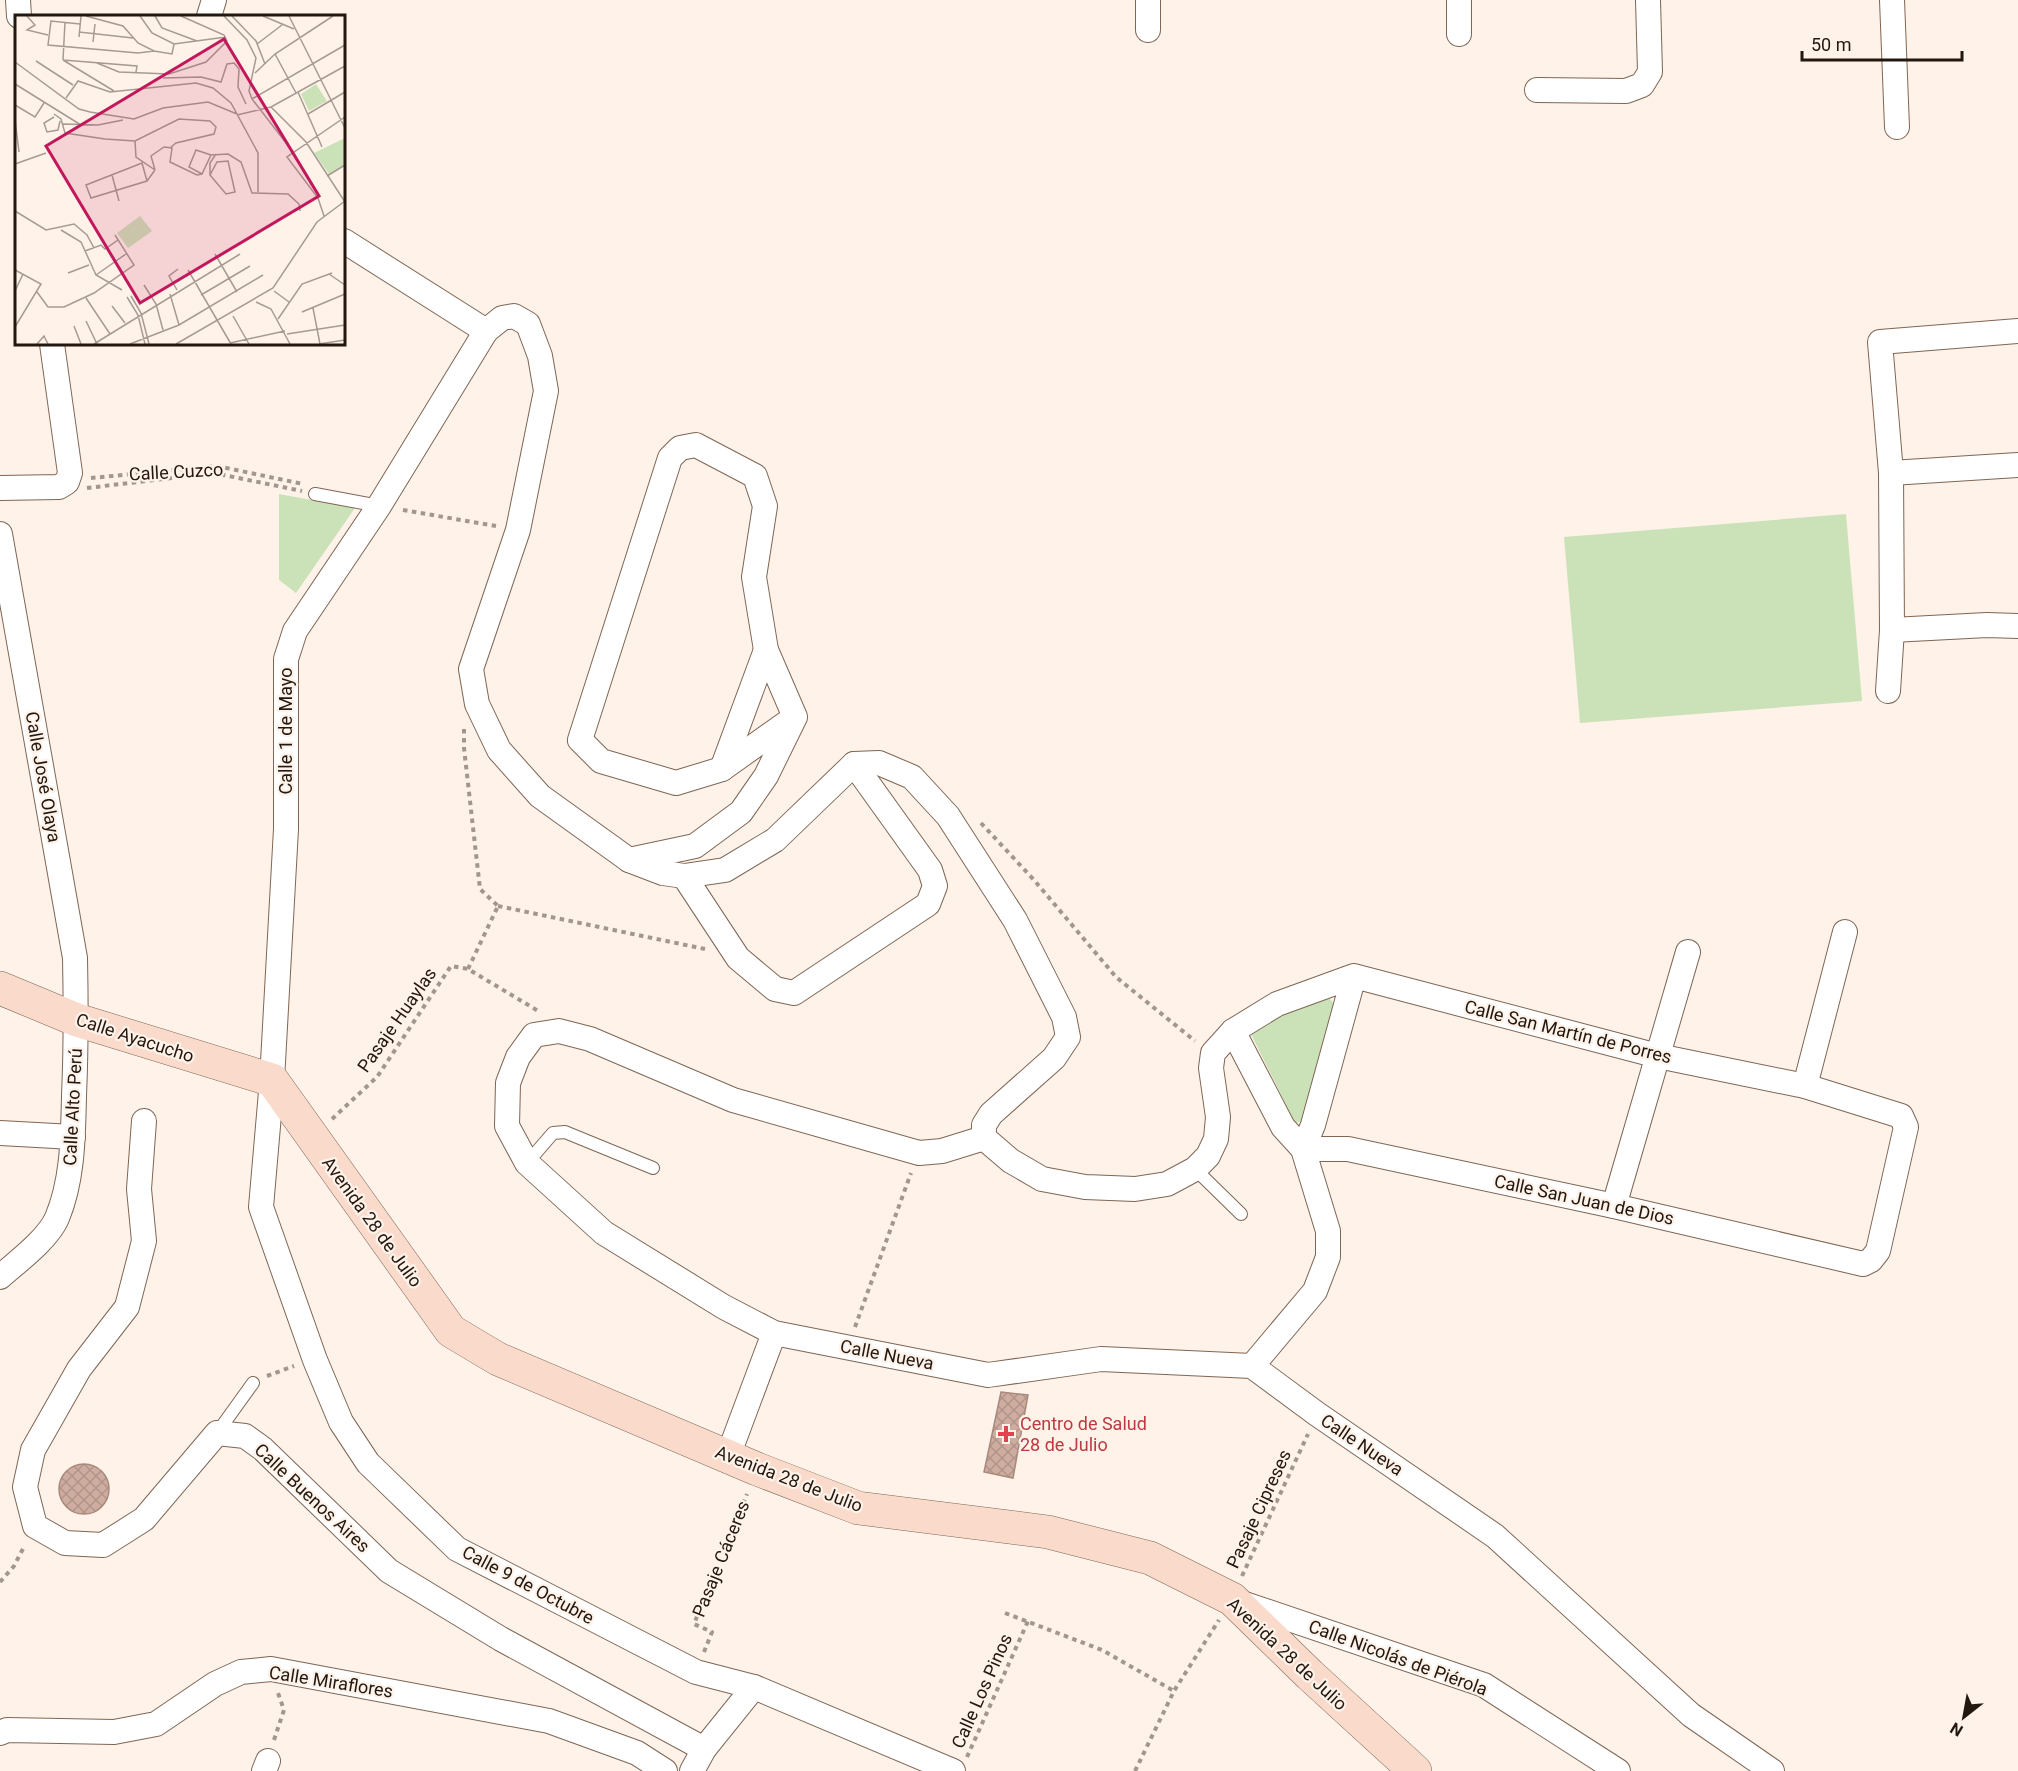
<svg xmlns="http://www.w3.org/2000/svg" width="2018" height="1771" font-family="Roboto,sans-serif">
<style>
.park{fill:#cbe2b8}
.building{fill:url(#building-cross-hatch);stroke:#a8897d;stroke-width:1.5}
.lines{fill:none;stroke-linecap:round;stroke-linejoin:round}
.lane-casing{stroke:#7f6654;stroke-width:14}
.street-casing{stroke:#7f6654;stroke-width:26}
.secondary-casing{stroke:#7f6654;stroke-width:34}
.path{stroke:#a2968e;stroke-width:4;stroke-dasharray:4.5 4.5;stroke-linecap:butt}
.lane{stroke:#fff;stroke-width:12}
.street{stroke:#fff;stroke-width:24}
.secondary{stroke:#f9dacb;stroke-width:33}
.health-dot{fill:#e0444e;stroke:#fef2e9;stroke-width:2}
.labels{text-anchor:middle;stroke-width:4.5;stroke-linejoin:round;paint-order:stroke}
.street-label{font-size:18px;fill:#221810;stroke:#fef2e9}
.health-label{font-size:18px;fill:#be3a42;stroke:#fef2e9;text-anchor:start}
.inset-road{fill:none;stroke:#a69b92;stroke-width:1.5}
.view{fill:#c2185b;fill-opacity:0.15;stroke:#c2185b;stroke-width:3}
.inset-edge{fill:none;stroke:#221810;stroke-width:3}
</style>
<defs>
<pattern id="building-cross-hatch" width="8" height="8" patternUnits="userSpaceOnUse" patternTransform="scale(1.5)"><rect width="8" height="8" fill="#ceada0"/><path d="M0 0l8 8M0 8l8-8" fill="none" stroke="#b19489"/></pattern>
</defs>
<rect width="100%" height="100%" fill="#fef2e9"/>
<g class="park">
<path d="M279 494 355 508 296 593 279 580Z"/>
<path d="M1846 514 1862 701 1580 723 1564 537Z"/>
<path d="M1328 996 1334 1004 1303 1121 1295 1123 1251 1034 1255 1025Z"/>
</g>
<g class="building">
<path d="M1001 1392 1028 1395 1013 1478 984 1472Z"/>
<circle cx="84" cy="1489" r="25"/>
</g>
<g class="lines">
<defs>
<g id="lane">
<path d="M315 494 379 506"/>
<path d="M527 1163 553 1133 565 1132 653 1168"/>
<path d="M1195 1169 1241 1214"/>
<path d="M217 1433 253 1383"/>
</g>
<g id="street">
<path d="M18 0 19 16"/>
<path d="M1892 0 1897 127"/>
<path d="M209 16 214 0"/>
<path d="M1148 30V0"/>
<path d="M1459 34V0"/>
<path d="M1537 90 1626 91 1642 85 1650 72 1648 0"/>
<path d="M344 241 486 331"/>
<path d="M1891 473 2018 465"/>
<path d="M0 488 59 487 67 482 70 473 52 344"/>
<path d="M0 534 75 958C76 1004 76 1050 74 1096 73 1136 73 1180 57 1218 48 1239 17 1262 0 1277"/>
<path d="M1892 630 1987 625 2018 626"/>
<path d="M1888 691 1892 630 1891 473 1880 342 2018 331"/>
<path d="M722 769 766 650"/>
<path d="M629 860 695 846 741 812 766 776 795 717 766 650 754 577 765 506 755 476 696 445 680 448 670 458 580 740 601 761 676 783 722 769 795 717"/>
<path d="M684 876 738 958 775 989 794 993 928 904 935 886 930 870 854 764"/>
<path d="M1233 1031 1283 1127 1303 1149 1328 1231V1257L1315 1291 1252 1366"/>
<path d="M1805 1086 1845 932"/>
<path d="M144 1121 139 1189 144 1241 127 1307 79 1369 33 1450 25 1487 35 1526 65 1543 103 1545 144 1519 217 1433 245 1436 263 1449 389 1571 501 1639 704 1749"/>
<path d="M0 1133 73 1137"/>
<path d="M984 1138 942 1151 919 1153 733 1100 590 1039 559 1031 534 1035 518 1057 508 1083 507 1126 527 1163 604 1233 724 1307 774 1333 988 1375 1101 1359 1252 1366 1317 1414 1495 1536 1691 1715 1772 1771"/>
<path d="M1614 1206 1688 952"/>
<path d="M728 1456 774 1333"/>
<path d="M1239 1602 1484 1685 1618 1771"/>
<path d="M0 1733 7 1730 114 1732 156 1724 215 1684 241 1672 271 1669 549 1721 637 1753 665 1771"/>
<path d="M264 1771 268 1761"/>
<path d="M692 1771 704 1749 754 1687"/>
<path d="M953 1771 754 1687 696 1672 457 1549 368 1463 341 1422 315 1360 261 1207 272 1080 286 829V659L295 631 379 506 486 331 502 318 514 316 528 324 540 356 546 391 518 530 471 669 477 704 499 750 540 796 629 860 663 873 684 876 725 870 775 840 854 764 879 763 912 777 948 816 1015 920 1064 1017 1068 1037 1054 1058 991 1114 984 1125V1138L1011 1161 1042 1179 1085 1187 1135 1189 1167 1184 1195 1169 1208 1156 1216 1139 1218 1117 1211 1068 1213 1053 1233 1031 1277 1004 1354 976 1658 1056 1805 1086 1901 1116 1906 1127 1878 1251 1871 1260 1863 1264 1614 1206 1348 1149H1303L1313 1125 1354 976"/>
</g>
<path id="secondary" d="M0 988 77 1020 272 1080 451 1331 498 1359 757 1469 858 1508 1048 1532 1150 1558 1232 1599 1310 1675 1415 1771"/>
</defs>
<use href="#lane" class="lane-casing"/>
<use href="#street" class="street-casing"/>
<use href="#secondary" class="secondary-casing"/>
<g class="path">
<path d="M91 478 217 466 303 484"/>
<path d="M87 488 214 473 302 491"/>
<path d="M403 510 496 526"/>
<path d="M464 729V748L480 889 498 906"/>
<path d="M981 823 1034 880 1116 977 1195 1041"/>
<path d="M498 906 705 949"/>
<path d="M468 969 498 906"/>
<path d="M332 1119 377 1077 451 966 468 969 540 1012"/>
<path d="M855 1327 911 1173"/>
<path d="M267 1376 294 1366"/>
<path d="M1242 1576 1308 1434"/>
<path d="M0 1582 14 1566 25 1545"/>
<path d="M1005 1613 1102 1650 1174 1691"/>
<path d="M704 1652 712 1632 694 1624 747 1494"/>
<path d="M274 1740 284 1710 278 1693"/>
<path d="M967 1757 1028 1621"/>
<path d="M1135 1771 1174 1691 1219 1620"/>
</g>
<use href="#lane" class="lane"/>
<use href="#street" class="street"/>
<use href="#secondary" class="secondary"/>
</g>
<path class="health-dot" d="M1003 1425h6v6h6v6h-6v6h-6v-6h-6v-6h6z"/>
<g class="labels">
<g class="street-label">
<text transform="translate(176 472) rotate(-3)" y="6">Calle Cuzco</text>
<text transform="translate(286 731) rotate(-90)" y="6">Calle 1 de Mayo</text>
<text transform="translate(43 777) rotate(80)" y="6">Calle José Olaya</text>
<text transform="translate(397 1020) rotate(-55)" y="6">Pasaje Huaylas</text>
<text transform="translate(1568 1032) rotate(14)" y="6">Calle San Martín de Porres</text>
<text transform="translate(135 1038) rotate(18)" y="6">Calle Ayacucho</text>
<text transform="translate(73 1107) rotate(-87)" y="6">Calle Alto Perú</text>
<text transform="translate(1584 1200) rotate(12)" y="6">Calle San Juan de Dios</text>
<text transform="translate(372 1222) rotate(54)" y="6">Avenida 28 de Julio</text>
<text transform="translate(887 1355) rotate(11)" y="6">Calle Nueva</text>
<text transform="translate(1362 1445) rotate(34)" y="6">Calle Nueva</text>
<text transform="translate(789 1479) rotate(21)" y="6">Avenida 28 de Julio</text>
<text transform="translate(312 1498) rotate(43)" y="6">Calle Buenos Aires</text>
<text transform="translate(1259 1509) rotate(-65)" y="6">Pasaje Cipreses</text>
<text transform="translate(721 1559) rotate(-68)" y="6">Pasaje Cáceres</text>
<text transform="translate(528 1585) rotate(28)" y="6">Calle 9 de Octubre</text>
<text transform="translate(1287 1654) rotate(43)" y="6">Avenida 28 de Julio</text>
<text transform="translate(1398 1658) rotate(20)" y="6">Calle Nicolás de Piérola</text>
<text transform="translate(331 1682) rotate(9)" y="6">Calle Miraflores</text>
<text transform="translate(982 1691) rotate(-66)" y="6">Calle Los Pinos</text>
</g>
<g class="health-label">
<text x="1020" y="1430">Centro de Salud<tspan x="1020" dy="21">28 de Julio</tspan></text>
</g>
</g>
<g transform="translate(15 15)">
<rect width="330" height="330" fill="#fef2e9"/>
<path d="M301 69 312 86 294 96 286 79ZM330 123V150L314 159 299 138ZM125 201 137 216 113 233 102 218Z" fill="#cbe2b8"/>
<path class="inset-road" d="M12 1 20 10 12 15 33 20M71 1 108 11 123 28 139 36 157 39 159 29M125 1 137 18 159 29 211 22M140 1 147 13 182 26M209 1 232 25 241 43 234 76 237 84 278 137M217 1 241 26 250 49M248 1 279 14M274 1 330 113M65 9 36 6 33 30 123 38 139 36M64 17 118 23M64 22 66 1M78 27 80 9M242 29 267 10M260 39 281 78M48 45 122 51 121 57M48 45 99 76M48 45 50 7M21 46 58 70M0 47 64 94 75 97 119 104 148 93 193 87 222 99M82 48 104 57 154 59 191 47 212 26 209 20 166 1M240 58 260 39 318 1M148 63 186 62 206 67 212 49 219 48 224 54 223 72 231 89M0 69 66 110M283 77 307 132M51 83 63 66 95 77 181 68 198 73 216 88 243 138V177M237 84 330 30M0 90 20 102 29 88M256 92 291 127 330 187M39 99 46 104 50 118 90 124 120 126 164 104 195 106 201 112 199 119 161 128 156 132M293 99 330 77M222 100 256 92 330 51M39 102 29 108 32 117 43 115 45 106M0 105 4 137M48 109 83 110 108 105M120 126 121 142 140 155M0 149 31 138M140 155 136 141 149 132 157 133 155 147 182 160 187 159 196 140 213 139 226 147 237 178 273 179 284 189 285 196M187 159 174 152 181 135 196 140M97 160 104 186M195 160 202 147 213 146 220 177 211 179 195 160V148L201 139M312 161 330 150M132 166 127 148 71 170 76 183 132 166 140 155M0 196 31 215 59 209 72 220 79 233M0 200V225M309 201 303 183 272 142 330 102M46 215 66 227 81 260 107 275M70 236 86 230 90 234 103 225M200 239 222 277M0 255 26 269 0 312M173 255 216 329M53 258 74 250M314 259 330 270M81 260 111 239M129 270 141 289 148 315M162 275 154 261 163 254M0 276 8 259M259 276 274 287M22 277 33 292H49L79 278 119 250 100 220M155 279 164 310M186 280 235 251M116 281 126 298 134 329M112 282 123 300 130 329M71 283 95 319M241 287 256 294 275 329M97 291 110 308M298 293 305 329M287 297 330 279M218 301 234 329M263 304 287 269 317 258M71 306 82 329M59 311 66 329M272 319 330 310M215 328 270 316M22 329 29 321 33 329M79 329 225 239M115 329 164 310 248 260M161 329 258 273 302 207 330 186M304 329 330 325"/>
<path class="view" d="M209 24 304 181 125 288 31 131Z"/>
<rect width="330" height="330" class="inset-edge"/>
</g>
<g transform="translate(1964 1717) rotate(211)" stroke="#fef2e9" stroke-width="4.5" paint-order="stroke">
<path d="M0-4.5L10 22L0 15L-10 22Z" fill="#221810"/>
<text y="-9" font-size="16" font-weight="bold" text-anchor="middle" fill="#221810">N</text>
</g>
<path d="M1802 51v9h160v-9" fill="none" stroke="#221810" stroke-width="3"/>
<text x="1811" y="51" font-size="18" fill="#221810" stroke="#fef2e9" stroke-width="4.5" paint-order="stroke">50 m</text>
</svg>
